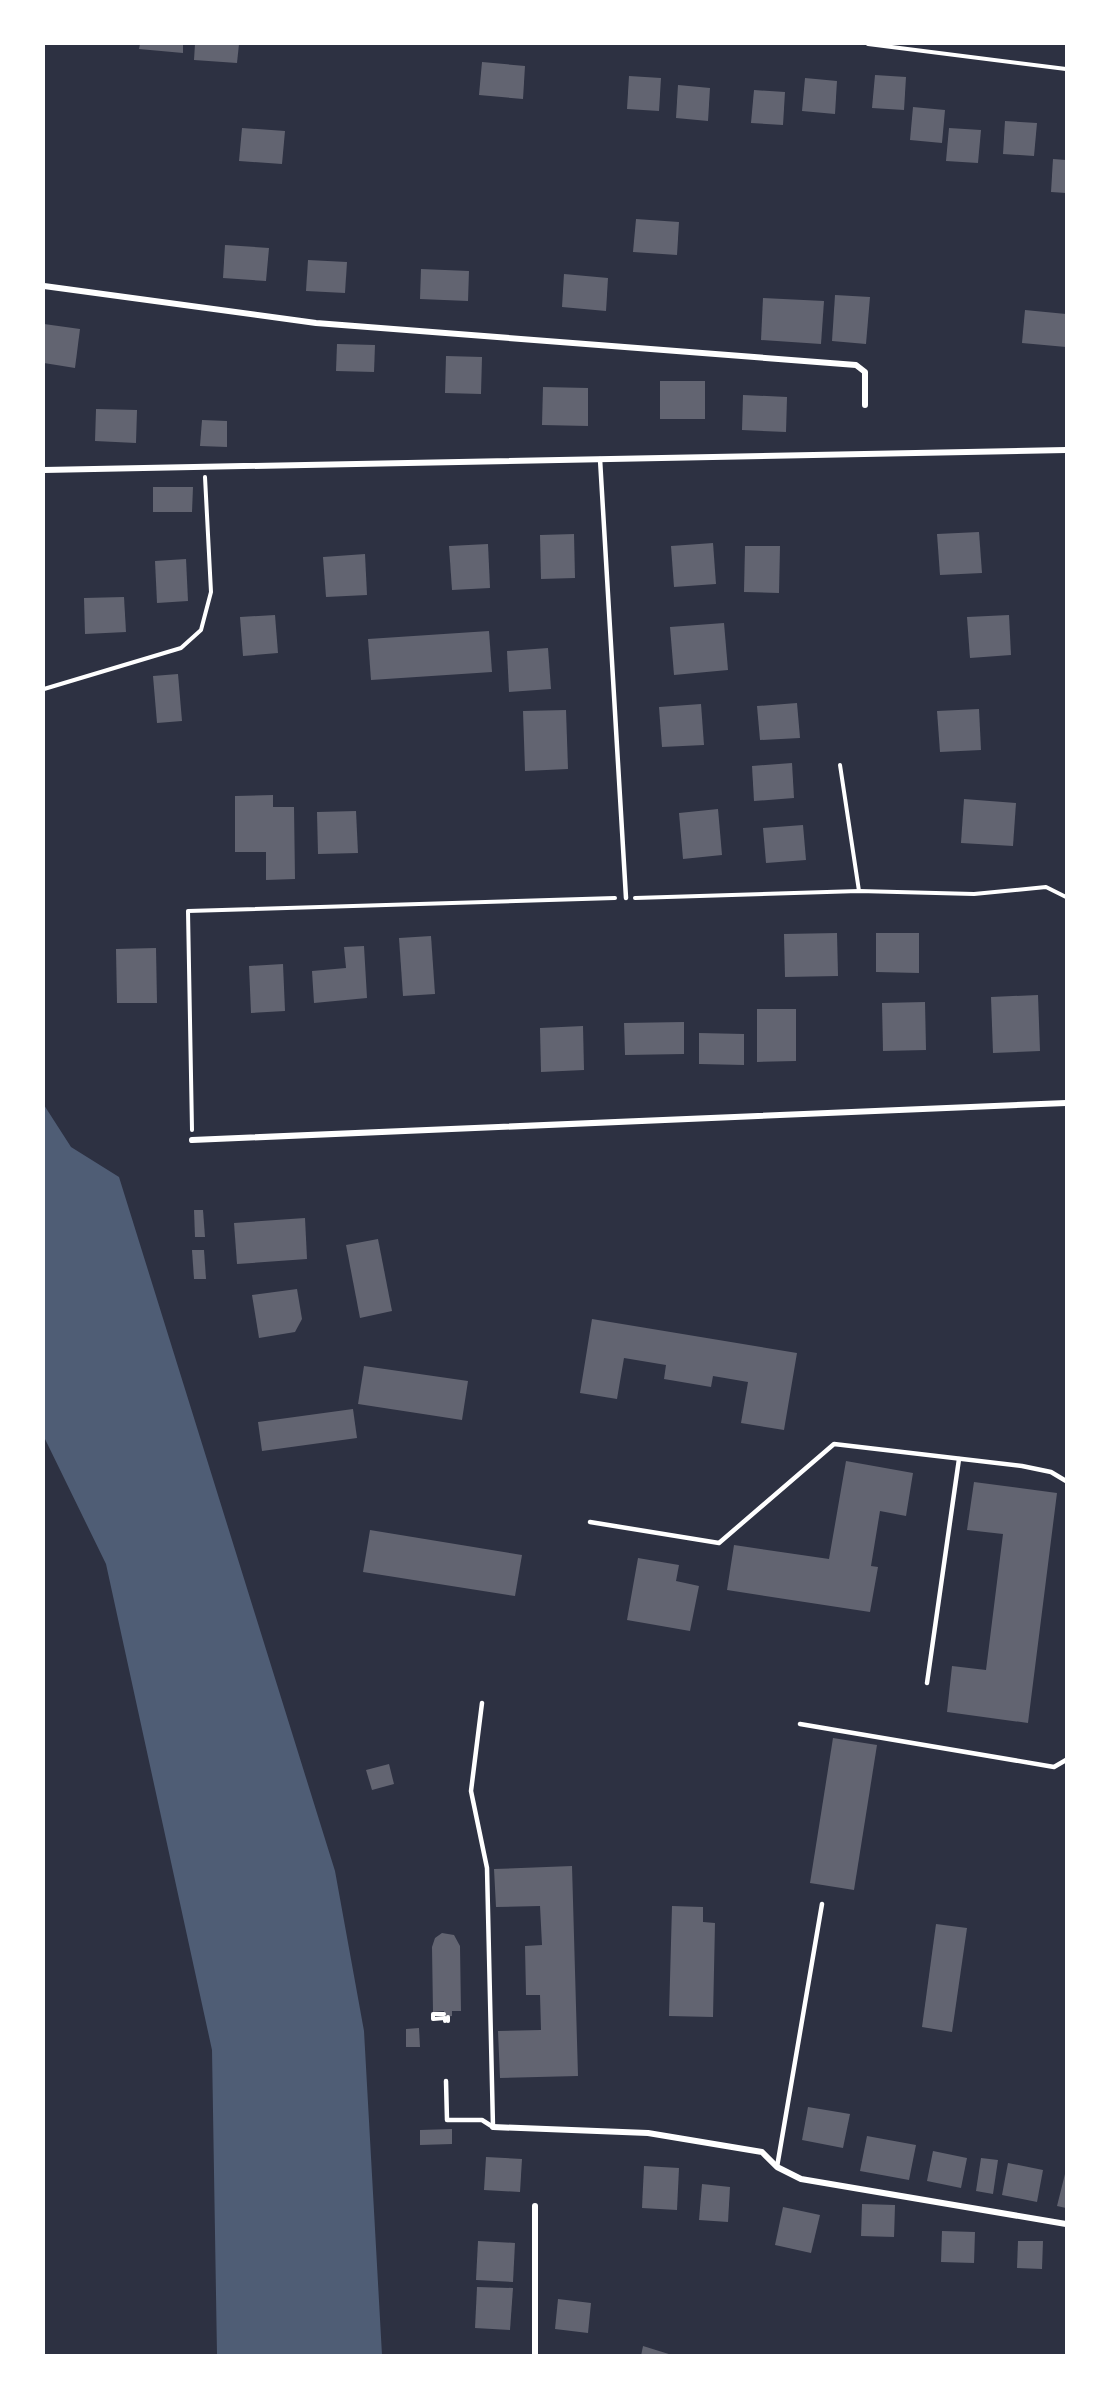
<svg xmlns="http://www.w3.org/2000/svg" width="1110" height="2399" font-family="'Nunito Sans',sans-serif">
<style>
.water{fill:#4f5d75}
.building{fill:#626471}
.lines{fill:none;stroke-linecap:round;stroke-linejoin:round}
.path{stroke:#fff;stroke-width:4}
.service{stroke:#fff;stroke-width:4.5}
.minor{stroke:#fff;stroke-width:6}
</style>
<rect width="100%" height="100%" fill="#2d3142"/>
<path class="water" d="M44 1105 71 1147 119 1177 335 1871 364 2031 382 2355H217L212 2050 106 1564 44 1437Z"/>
<g class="building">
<path d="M140 44H183V53L139 49Z"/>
<path d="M195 44H239L237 63 194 60Z"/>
<path d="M482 62 525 66 523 99 479 95Z"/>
<path d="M875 75 906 77 904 110 872 108Z"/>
<path d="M629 76 661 78 659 111 627 109Z"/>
<path d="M805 78 837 81 835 114 802 111Z"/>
<path d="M678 85 710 88 708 121 676 118Z"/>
<path d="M754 90 785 92 783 125 751 123Z"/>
<path d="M913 107 945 110 942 143 910 140Z"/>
<path d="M1005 121 1037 123 1034 156 1003 154Z"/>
<path d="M242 128 285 131 282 164 239 161Z"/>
<path d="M949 128 981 130 978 163 946 161Z"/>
<path d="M1053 159 1066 160V193L1051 192Z"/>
<path d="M636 219 679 222 677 255 633 252Z"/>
<path d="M225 245 269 248 266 281 223 278Z"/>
<path d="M308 260 347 262 345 293 306 291Z"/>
<path d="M421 269 469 271 468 301 420 299Z"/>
<path d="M564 274 608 278 606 311 562 307Z"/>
<path d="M835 295 870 297 866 344 832 341Z"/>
<path d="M763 298 824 301 821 344 761 340Z"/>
<path d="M1025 310 1066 314V347L1022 343Z"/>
<path d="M44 324 80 329 75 368 44 363Z"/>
<path d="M337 344 375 345 374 372 336 371Z"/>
<path d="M446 356 482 357 481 394 445 393Z"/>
<rect x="660" y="381" width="45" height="38"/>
<path d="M543 387 588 388V426L542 425Z"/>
<path d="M743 395 787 397 786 432 742 430Z"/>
<path d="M96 409 137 410 136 443 95 441Z"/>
<path d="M202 420 227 421V447L200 446Z"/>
<path d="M153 487H193L192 512H153Z"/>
<path d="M979 532 982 573 940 575 937 534Z"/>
<path d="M574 534 575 578 541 579 540 535Z"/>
<path d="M713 543 716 584 674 587 671 546Z"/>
<path d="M488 544 490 588 452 590 449 546Z"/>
<path d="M745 546H780L779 593 744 592Z"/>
<path d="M365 554 367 595 326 597 323 557Z"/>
<path d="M186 559 188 601 157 603 155 561Z"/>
<path d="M124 597 126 632 85 634 84 598Z"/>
<path d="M275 615 278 653 243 656 240 617Z"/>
<path d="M1009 615 1011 655 970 658 967 617Z"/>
<path d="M724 623 728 670 674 675 670 627Z"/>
<path d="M489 631 492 672 371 680 368 639Z"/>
<path d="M548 648 551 689 509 692 507 651Z"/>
<path d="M178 674 182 721 157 723 153 676Z"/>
<path d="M797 703 800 738 760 740 757 706Z"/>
<path d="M701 704 704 745 662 747 659 707Z"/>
<path d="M979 709 981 750 940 752 937 711Z"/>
<path d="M566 710 568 769 525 771 523 711Z"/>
<path d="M792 763 794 798 754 801 752 766Z"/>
<path d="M273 795V807H294L295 879 266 880V852H235V796Z"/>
<path d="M964 799 1016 803 1013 846 961 843Z"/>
<path d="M718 809 722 855 683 859 679 813Z"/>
<path d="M356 811 358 853 318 854 317 812Z"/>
<path d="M803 825 806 860 766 863 763 828Z"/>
<path d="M837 933 838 976 785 977 784 934Z"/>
<path d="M876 933H919V973L876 972Z"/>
<path d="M431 936 435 994 403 996 399 938Z"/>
<path d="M364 946 367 998 314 1003 312 971 346 968 344 947Z"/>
<path d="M156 948 157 1003H117L116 949Z"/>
<path d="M283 964 285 1011 251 1013 249 966Z"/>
<path d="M1038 995 1040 1051 993 1053 991 997Z"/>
<path d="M925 1002 926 1050 883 1051 882 1003Z"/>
<path d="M757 1009H796V1061L757 1062Z"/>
<path d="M684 1022V1054L625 1055 624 1023Z"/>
<path d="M583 1026 584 1070 541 1072 540 1028Z"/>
<path d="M699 1033 744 1034V1065L699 1064Z"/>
<path d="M194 1210H203L205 1237H195Z"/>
<path d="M305 1218 307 1259 237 1264 234 1223Z"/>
<path d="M378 1239 392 1311 360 1318 346 1245Z"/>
<path d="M192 1250H204L206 1279H194Z"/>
<path d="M297 1289 302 1319 295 1332 259 1338 252 1295Z"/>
<path d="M592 1319 797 1353 784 1430 741 1423 748 1382 713 1376 711 1387 664 1379 666 1365 624 1358 617 1399 580 1393Z"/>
<path d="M364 1366 468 1381 462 1420 358 1404Z"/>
<path d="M353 1409 357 1438 262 1451 258 1422Z"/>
<path d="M846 1461 913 1473 906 1516 880 1511 871 1566 878 1567 870 1612 727 1590 734 1545 829 1559Z"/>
<path d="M974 1482 1057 1493 1028 1723 947 1712 952 1666 986 1670 1003 1534 967 1530Z"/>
<path d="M370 1530 522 1555 515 1596 363 1572Z"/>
<path d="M638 1558 679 1565 676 1581 699 1586 690 1631 627 1620Z"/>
<path d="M833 1738 877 1745 854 1890 810 1883Z"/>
<path d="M389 1764 394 1784 372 1790 366 1770Z"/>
<path d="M572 1866 578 2076 500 2078 498 2031 541 2030 540 1995H526L525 1946 542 1945 540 1906 496 1907 494 1869Z"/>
<path d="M672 1906 703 1907V1922L715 1923 713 2017 669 2016Z"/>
<path d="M936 1924 967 1928 952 2032 922 2027Z"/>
<path d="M442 1933 454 1935 460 1946 461 2011H452V2016L444 2017V2011L433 2012 432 1947 435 1938Z"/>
<path d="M419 2028 420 2047H406V2029Z"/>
<path d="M808 2107 850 2114 843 2148 802 2140Z"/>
<path d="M452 2129V2144L420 2145V2130Z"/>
<path d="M867 2136 916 2145 909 2180 860 2171Z"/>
<path d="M933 2151 967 2158 961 2188 927 2181Z"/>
<path d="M486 2157 522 2159 520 2192 484 2190Z"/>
<path d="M981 2158 998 2160 993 2194 976 2191Z"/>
<path d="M1008 2163 1043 2170 1037 2202 1002 2195Z"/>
<path d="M644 2166 679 2168 677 2210 642 2208Z"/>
<path d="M1066 2170V2208L1057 2206Z"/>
<path d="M702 2184 730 2187 728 2222 699 2220Z"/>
<path d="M862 2204 895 2205 894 2237 861 2236Z"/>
<path d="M783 2207 820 2215 811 2253 775 2245Z"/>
<path d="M942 2231 975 2232 974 2263 941 2262Z"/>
<path d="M478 2241 515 2243 513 2282 476 2280Z"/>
<path d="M1018 2241H1043L1042 2269 1017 2268Z"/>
<path d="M477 2287 513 2288 510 2330 475 2328Z"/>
<path d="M558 2299 591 2303 588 2333 555 2329Z"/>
<path d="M643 2346 672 2355V2356H641Z"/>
</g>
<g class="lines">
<g class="path">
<path d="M868 44 1066 69"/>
<path d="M44 689 181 648 201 630 211 592 205 477"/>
<path d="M840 765 859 891"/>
<path d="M635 898 859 891 974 894 1046 887 1066 897"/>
<path d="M192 1130 188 911 615 898"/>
<path d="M444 2014H433V2019L445 2018V2021"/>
<path d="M448 2017V2021"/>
</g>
<g class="service">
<path d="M600 459 626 898"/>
<path d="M590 1522 719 1543 834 1444 1022 1466 1051 1472 1066 1481"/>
<path d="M927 1683 959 1459"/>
<path d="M482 1703 471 1791 487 1868 493 2127"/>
<path d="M800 1724 1054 1767 1066 1760"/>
<path d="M446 2081 447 2120H482L493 2127"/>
<path d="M777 2167 822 1904"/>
</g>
<g class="minor">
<path d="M44 286 316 323 856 365 865 372V405"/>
<path d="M44 470 1066 450"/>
<path d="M192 1140 1066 1103"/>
<path d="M493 2127 648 2133 762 2152 777 2167 801 2179 1066 2224"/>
<path d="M535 2356V2206"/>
</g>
</g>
<rect width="1110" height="2399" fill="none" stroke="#ffffff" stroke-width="90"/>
</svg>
